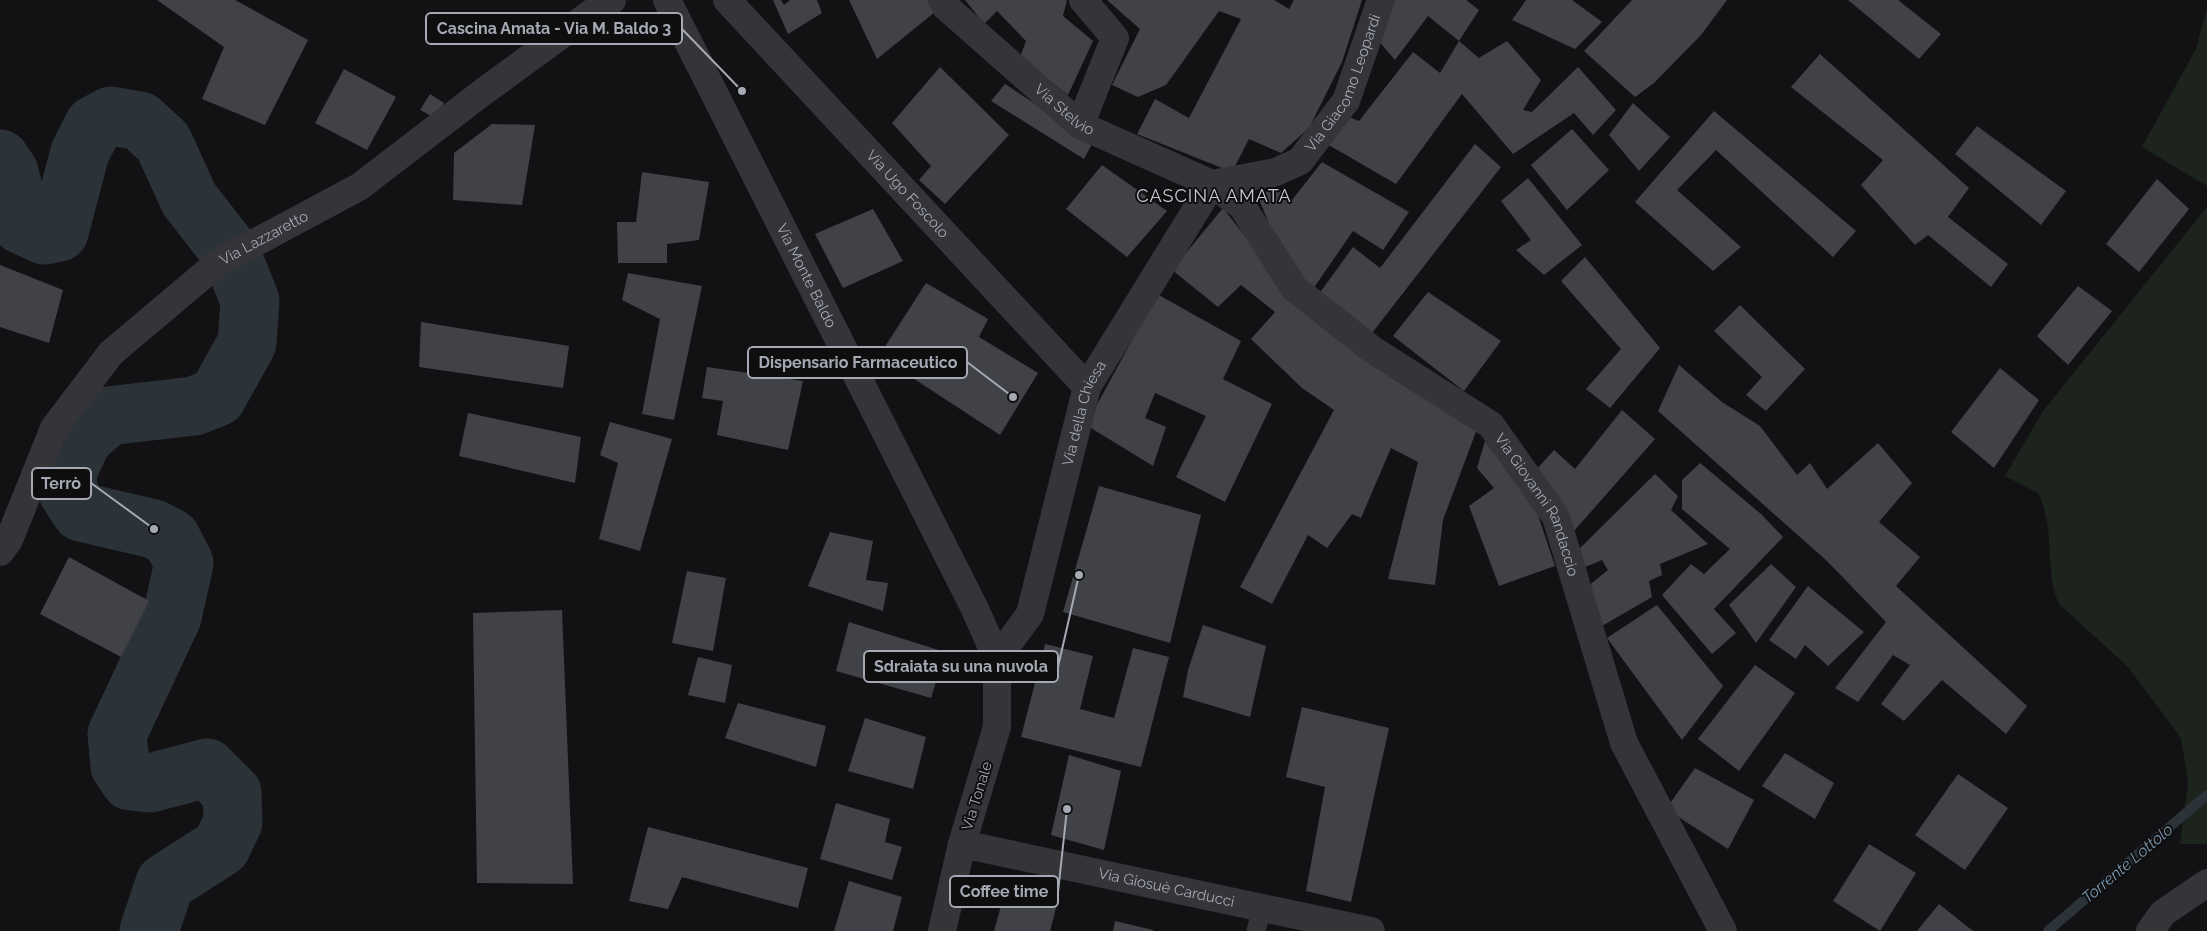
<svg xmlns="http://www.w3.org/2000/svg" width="2207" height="931" font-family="Raleway,sans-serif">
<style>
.green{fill:#1d241e}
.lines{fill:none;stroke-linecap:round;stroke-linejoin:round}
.stream{stroke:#2b3339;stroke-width:10}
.river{stroke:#2b3339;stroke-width:59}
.building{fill:#414247}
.service{stroke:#343439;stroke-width:19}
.minor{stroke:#343439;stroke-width:28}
.tertiary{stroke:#343439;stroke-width:28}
.labels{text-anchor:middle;stroke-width:4;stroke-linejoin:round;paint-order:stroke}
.street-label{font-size:15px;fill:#a4a9b4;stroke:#0e0e0f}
.water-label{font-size:16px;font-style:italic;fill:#7b97af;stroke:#0e0e0f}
.quarter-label{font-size:18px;letter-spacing:1px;fill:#c5c8d1;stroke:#0e0e0f}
.leader{fill:none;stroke:#a4a9b4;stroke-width:2}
.callout-dot{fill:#a4a9b4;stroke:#0e0e0f;stroke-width:2}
.callout{fill:#0e0e0f;stroke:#a4a9b4;stroke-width:2}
.callout-label{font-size:16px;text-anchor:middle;font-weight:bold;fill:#a4a9b4}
</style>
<rect width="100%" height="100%" fill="#121214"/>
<g class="green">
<path d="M2207 8V186L2142 147 2196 49Z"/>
<path d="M2207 207V844H2180L2188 782 2181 738 2128 667 2059 604C2044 571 2056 529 2038 493L2005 476 2043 411Z"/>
</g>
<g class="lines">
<path class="stream" d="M2048 931 2207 795"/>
<path class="river" d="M0 159 9 172 22 225 44 235 59 232 80 152 94 125 111 116 140 121 163 142 189 199 231 253 250 301 247 343 217 397 194 406 108 416 83 438 67 472 68 492 81 512 154 529 171 538 184 563 172 617 117 734 120 766 130 781 150 783 207 768 232 793 233 822 221 847 165 883 149 931"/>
</g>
<g class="building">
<path d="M157 0H235L308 40 265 125 202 99 224 47Z"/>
<path d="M773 0H781L784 5 790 0H817L822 13 788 34Z"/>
<path d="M849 0H929L935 12 877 59Z"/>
<path d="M965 0H1067L1063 16 1093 41 1068 95 1020 57 1026 41 997 11 984 24Z"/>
<path d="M1107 0H1274L1289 9 1294 0H1362L1342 62 1309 128 1281 153 1249 139 1232 172 1137 134 1155 99 1189 118 1241 19 1219 11 1166 85 1138 97 1112 85 1140 29Z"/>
<path d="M1394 0H1466L1479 10 1459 41 1428 16 1395 60 1377 39Z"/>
<path d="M1526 0H1572L1602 22 1575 49 1512 20Z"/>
<path d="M1632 0H1727L1701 35 1654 83 1635 97 1584 51Z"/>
<path d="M1848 0H1898L1941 34 1919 59Z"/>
<path d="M1459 41 1479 58 1507 41 1541 80 1523 110 1532 112 1578 67 1616 110 1593 135 1574 113 1513 154 1462 94 1396 184 1327 144 1344 115 1359 121 1413 52 1440 73Z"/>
<path d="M1820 54 1969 188 1948 217 2008 264 1991 287 1928 235 1915 245 1861 185 1883 160 1791 87Z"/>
<path d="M940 67 1009 135 945 204 919 180 931 166 892 123Z"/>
<path d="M344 69 396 97 367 150 315 123Z"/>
<path d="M1005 84 1093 142 1084 159 991 101Z"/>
<path d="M430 94 444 103 435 118 420 110Z"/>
<path d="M1633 103 1670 137 1639 171 1609 135Z"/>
<path d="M1714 111 1856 231 1833 257 1716 150 1677 190 1741 247 1713 271 1635 202Z"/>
<path d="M492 124 535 125 522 205 453 200 454 153Z"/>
<path d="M1977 126 2066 191 2041 225 1955 154Z"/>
<path d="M1572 129 1609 170 1567 210 1531 165Z"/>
<path d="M1475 144 1501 167 1372 333 1319 294 1353 247 1380 268Z"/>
<path d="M1322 162 1409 212 1383 250 1353 231 1313 289 1284 261 1259 199 1273 184 1292 200Z"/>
<path d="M1102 165 1167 211 1127 257 1066 209Z"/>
<path d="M642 172 709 182 699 240 667 244V263H618L617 222H636Z"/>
<path d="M1528 178 1582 245 1544 275 1516 250 1531 240 1501 201Z"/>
<path d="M2157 179 2189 209 2139 272 2106 244Z"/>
<path d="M1223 208 1266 263 1477 429 1443 520 1435 585 1388 579 1418 462 1391 448 1361 518 1352 514 1327 548 1308 535 1272 604 1240 587 1334 410 1302 388 1251 339 1275 312 1241 285 1218 307 1172 270Z"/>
<path d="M873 209 903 261 843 288 815 234Z"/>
<path d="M1585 257 1660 348 1610 408 1586 389 1621 349 1561 281Z"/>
<path d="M0 265 63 290 49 343 0 327Z"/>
<path d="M628 273 702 286 674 420 642 414 660 319 622 300Z"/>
<path d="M926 283 988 319 979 337 1038 373 1000 435 879 356Z"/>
<path d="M2078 286 2112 311 2068 365 2037 336Z"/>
<path d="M1428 292 1501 341 1464 391 1393 336Z"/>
<path d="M1157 294 1241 341 1223 379 1272 404 1225 502 1176 477 1206 416 1155 393 1145 418 1166 427 1153 466 1086 425Z"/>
<path d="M1740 305 1805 369 1766 411 1746 395 1762 377 1714 331Z"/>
<path d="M421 322 569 346 563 388 419 367Z"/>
<path d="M1679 365 1722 402 1760 426 1797 475 1810 463 1827 489 1878 443 1912 483 1879 522 1920 557 1896 586 2027 706 2006 734 1942 680 1904 721 1881 704 1910 665 1893 655 1858 702 1835 688 1886 622 1827 561 1658 411Z"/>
<path d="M707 367 803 381 788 450 717 435 723 401 702 398Z"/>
<path d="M2000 368 2039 400 1994 468 1951 432Z"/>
<path d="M1622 410 1655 439 1574 531 1535 471 1554 450 1575 469Z"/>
<path d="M468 413 581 437 575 483 459 456Z"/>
<path d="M610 422 672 439 640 551 599 539 618 463 600 455Z"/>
<path d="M1485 441 1535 506 1555 566 1499 586 1469 506 1494 488 1477 468Z"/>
<path d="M1700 463 1761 514 1783 537 1714 609 1736 633 1712 654 1662 595 1691 564 1704 574 1730 549 1682 509V480Z"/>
<path d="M1655 474 1678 496 1671 510 1708 544 1660 564 1662 575 1649 581 1652 597 1602 626 1587 587 1608 570 1602 560 1583 568 1577 551Z"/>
<path d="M1099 486 1201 515 1170 643 1063 612Z"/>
<path d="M830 532 873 541 866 580 888 583 883 611 808 586Z"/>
<path d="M69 557 149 601 121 657 40 614Z"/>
<path d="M1771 564 1796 587 1756 643 1729 605Z"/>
<path d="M687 571 726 578 713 651 672 643Z"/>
<path d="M1808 586 1864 632 1828 666 1805 645 1796 659 1769 640Z"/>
<path d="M1657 605 1723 686 1682 740 1607 638Z"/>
<path d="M562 610 573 884 477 883 473 613Z"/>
<path d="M849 622 945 652 931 698 836 671Z"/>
<path d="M1203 625 1266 646 1250 717 1183 697 1188 670Z"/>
<path d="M1045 644 1093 656 1080 709 1114 718 1133 648 1169 657 1141 767 1021 737Z"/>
<path d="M698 657 732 665 725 703 688 695Z"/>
<path d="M1755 665 1795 693 1739 771 1698 739Z"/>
<path d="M738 703 826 726 816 767 725 738Z"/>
<path d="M1302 707 1389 728 1351 902 1306 891 1325 787 1286 777Z"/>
<path d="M865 718 926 737 913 789 848 771Z"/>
<path d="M1785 753 1834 783 1815 819 1762 786Z"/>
<path d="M1069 755 1121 771 1104 850 1051 835Z"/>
<path d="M1695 768 1754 800 1728 849 1666 809Z"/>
<path d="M1958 774 2008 808 1965 870 1915 835Z"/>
<path d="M836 803 890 819 885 842 902 847 892 880 820 859Z"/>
<path d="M648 827 808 868 798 908 682 877 668 909 629 901Z"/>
<path d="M1869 844 1916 873 1880 931 1833 901Z"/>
<path d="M849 881 902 897 893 931H834Z"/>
<path d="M1006 888 1058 900 1050 931H994Z"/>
<path d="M1939 904 1973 931H1917Z"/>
<path d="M1115 921 1153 930V931H1113Z"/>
</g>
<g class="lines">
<path class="service" d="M1256 931 1262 908"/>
<g class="minor">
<path id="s1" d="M727 0 1087 387"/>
<path id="s2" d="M942 0 946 7 1080 125 1212 184 1242 206 1294 288 1373 350 1491 425 1556 517 1624 743 1723 931"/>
<path d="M1080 125 1115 38 1083 0"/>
<path id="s3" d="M1212 184 1276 172 1300 161 1346 101 1381 0"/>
<path id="s4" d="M0 552 9 540 54 428 111 353 219 262 359 187 483 92 597 9 612 0"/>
<path id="s5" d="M997 659 1030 614 1087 387 1212 184"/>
<path id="s6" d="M962 844 1371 931"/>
<path d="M2150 931 2163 913 2207 883"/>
</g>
<path class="tertiary" id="s7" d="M667 0 975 609 997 659V727L962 844 942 931"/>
</g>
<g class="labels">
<g class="street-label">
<text dy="5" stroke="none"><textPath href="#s3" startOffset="182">Via Giacomo Leopardi</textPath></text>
<text dy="5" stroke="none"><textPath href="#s2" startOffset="165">Via Stelvio</textPath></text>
<text dy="5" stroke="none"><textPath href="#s1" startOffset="265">Via Ugo Foscolo</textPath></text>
<text dy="5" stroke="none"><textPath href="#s4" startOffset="422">Via Lazzaretto</textPath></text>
<text dy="5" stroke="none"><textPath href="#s7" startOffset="309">Via Monte Baldo</textPath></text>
<text dy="5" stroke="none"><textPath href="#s5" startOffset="264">Via della Chiesa</textPath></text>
<text dy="5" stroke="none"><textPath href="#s2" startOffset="799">Via Giovanni Randaccio</textPath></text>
<text transform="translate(977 796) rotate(-73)" y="5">Via Tonale</text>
<text dy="5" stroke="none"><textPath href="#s6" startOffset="209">Via Giosuè Carducci</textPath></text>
</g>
<g class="water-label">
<text transform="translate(2127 863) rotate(-40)" y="6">Torrente Lottolo</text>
</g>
<g class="quarter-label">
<text x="1214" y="202">CASCINA AMATA</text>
</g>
</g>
<path class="leader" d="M742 91L682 29M1013 397L967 362M154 529L91 483M1079 575L1058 667M1067 809L1058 892"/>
<g class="callout-dot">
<circle cx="742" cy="91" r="5"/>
<circle cx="1013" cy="397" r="5"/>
<circle cx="154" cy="529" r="5"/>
<circle cx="1079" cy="575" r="5"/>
<circle cx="1067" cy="809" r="5"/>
</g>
<g class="callout">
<rect x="426" y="13" width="256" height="31" rx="5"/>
<rect x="748" y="347" width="219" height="31" rx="5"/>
<rect x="32" y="468" width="59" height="31" rx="5"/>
<rect x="864" y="651" width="194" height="31" rx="5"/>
<rect x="950" y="876" width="108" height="31" rx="5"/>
</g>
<g class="callout-label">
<text x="554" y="34">Cascina Amata - Via M. Baldo 3</text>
<text x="858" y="368">Dispensario Farmaceutico</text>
<text x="61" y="489">Terrò</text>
<text x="961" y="672">Sdraiata su una nuvola</text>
<text x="1004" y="897">Coffee time</text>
</g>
</svg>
